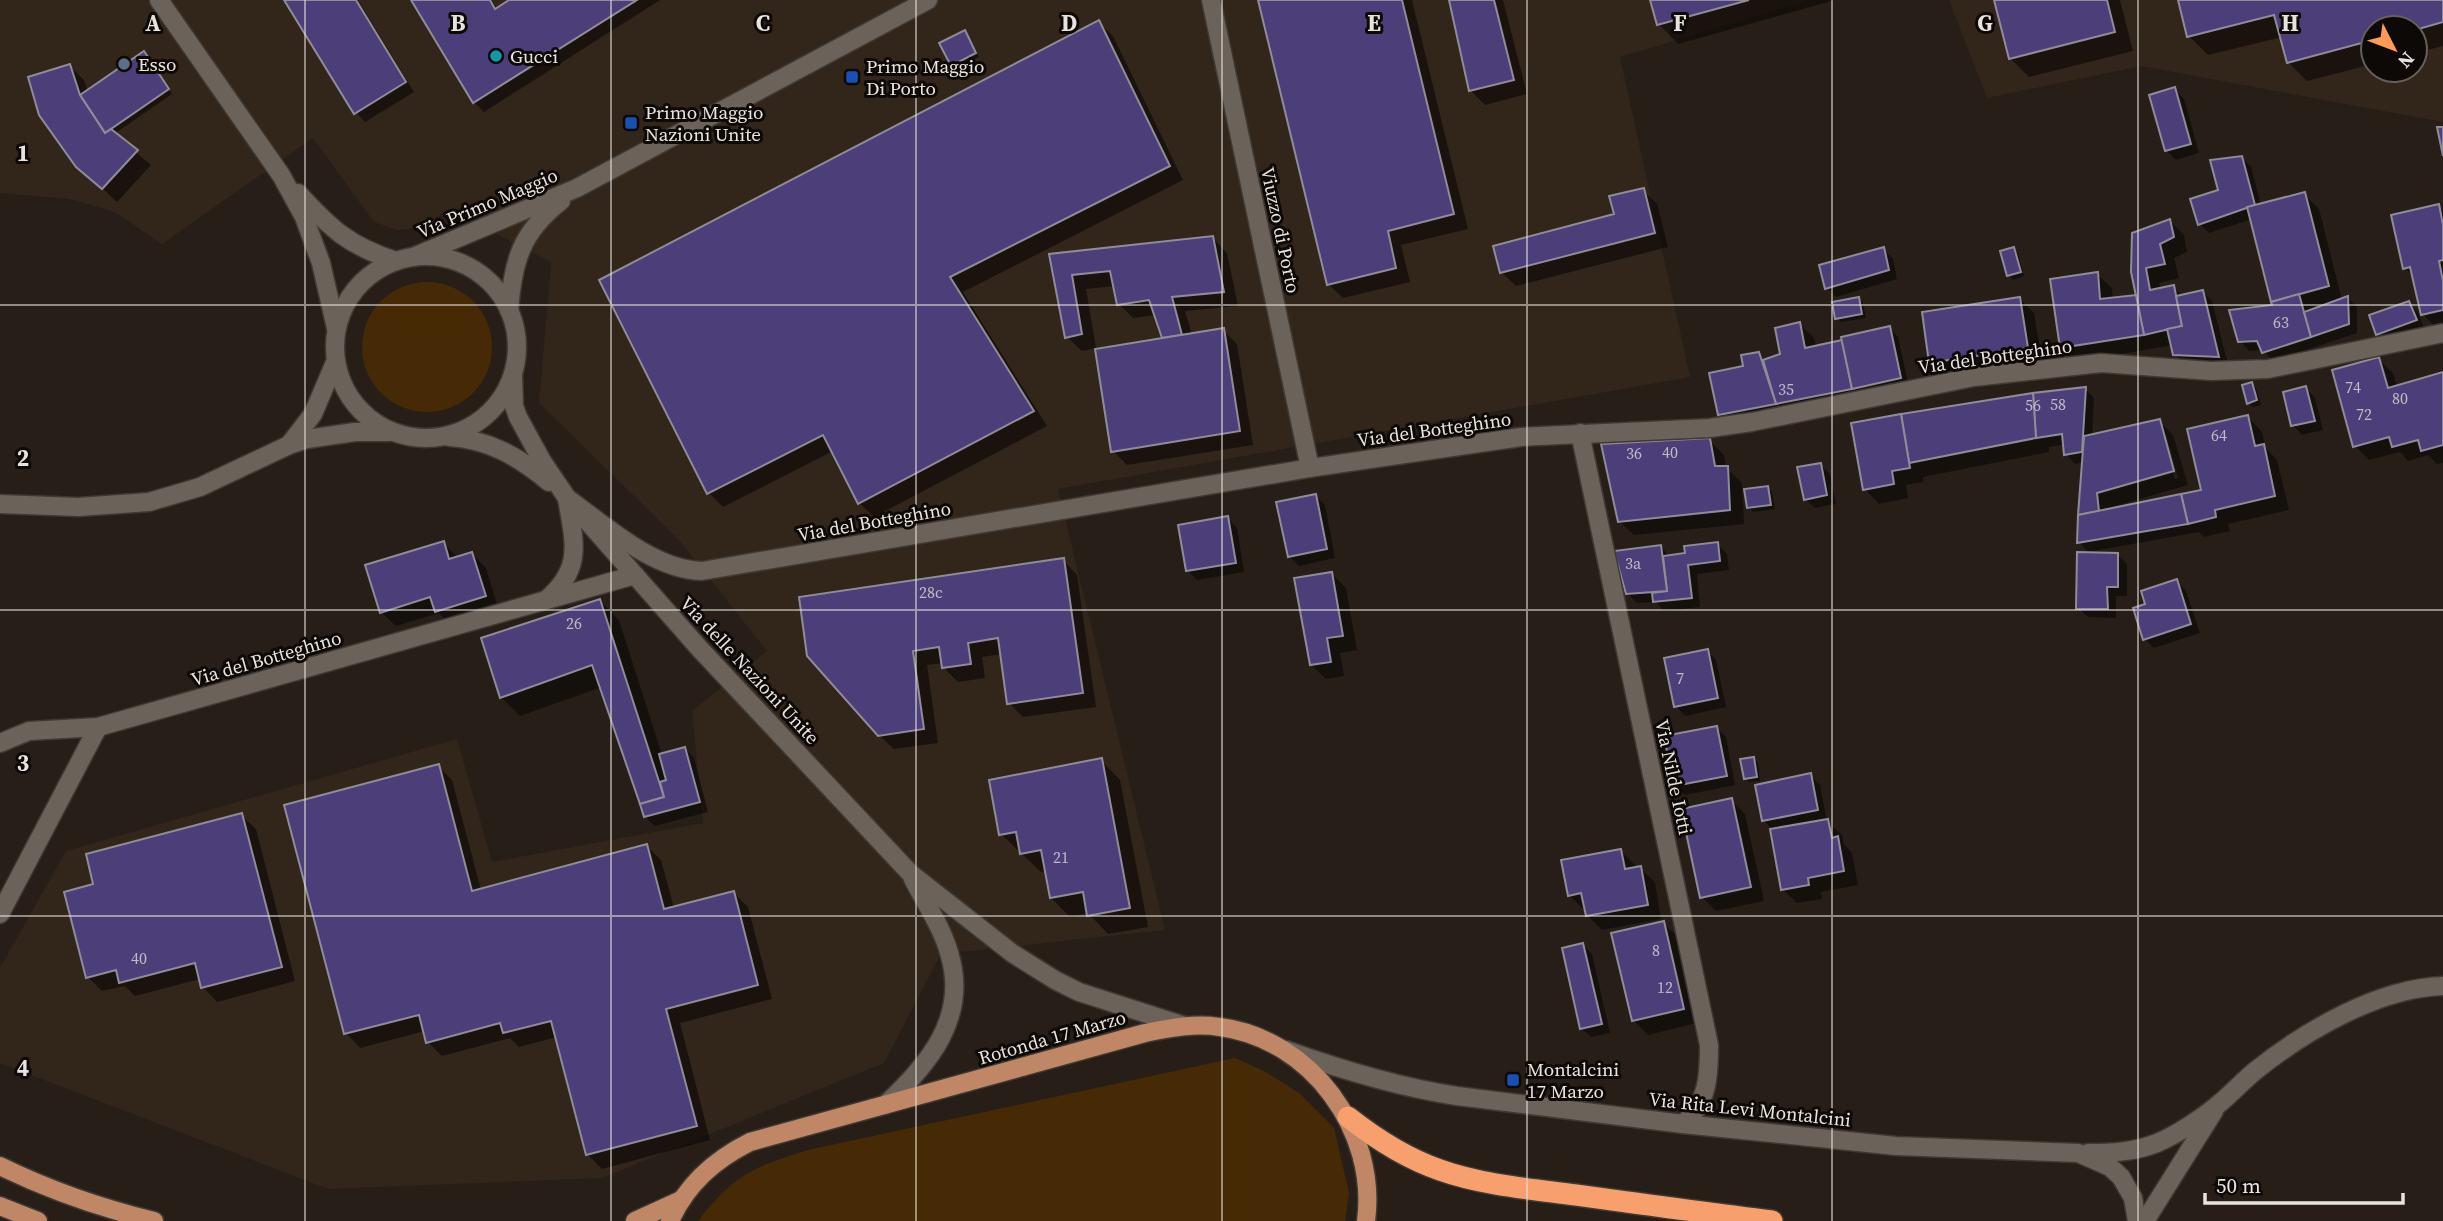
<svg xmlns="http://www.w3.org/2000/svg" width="2443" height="1221" font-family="'Source Serif 4',serif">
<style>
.built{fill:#322519;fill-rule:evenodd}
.green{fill:#462a06}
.shadow{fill:#0007;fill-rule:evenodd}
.building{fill:#4c3e78;stroke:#8d8c98;stroke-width:2}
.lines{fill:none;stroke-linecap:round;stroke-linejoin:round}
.minor-casing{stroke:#3f3933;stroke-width:21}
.major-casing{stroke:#3f3933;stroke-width:21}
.highway-casing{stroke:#3f3933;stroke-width:24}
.minor{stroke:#6b6259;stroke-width:18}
.major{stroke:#bf8765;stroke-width:18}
.highway{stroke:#f79f6d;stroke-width:21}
.grid{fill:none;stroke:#e8e3dd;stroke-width:2;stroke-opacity:0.55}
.culture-dot{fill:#0f9aa8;stroke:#0d0906;stroke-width:2.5}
.service-dot{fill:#5c6f8a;stroke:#0d0906;stroke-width:2.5}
.transit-dot{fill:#1a4fb4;stroke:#0d0906;stroke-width:2.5}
.labels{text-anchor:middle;stroke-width:6;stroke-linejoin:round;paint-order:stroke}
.number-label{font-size:16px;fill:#c1bac4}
.poi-label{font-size:19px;fill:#e8e3dd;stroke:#0d0906;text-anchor:start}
.street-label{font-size:19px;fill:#e8e3dd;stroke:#0d0906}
.grid-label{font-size:23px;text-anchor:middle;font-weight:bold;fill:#e8e3dd;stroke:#0d0906;stroke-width:6;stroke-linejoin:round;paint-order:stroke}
</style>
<rect width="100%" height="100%" fill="#271f17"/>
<g class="built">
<path d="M0 0H1810L1620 57 1690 377 1058 489 1165 930 941 954 884 1063 602 1178 328 1189 0 1063V968L66 851 457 739 492 862 703 823 692 711 767 651 679 540 539 403 551 262 449 210 416 228 397 230 374 222 313 138 162 244 115 212 70 199 0 193Z"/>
<path d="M1949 0H2443V122L2141 66 1987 98ZM2373 28H2415V70H2373Z"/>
</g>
<g class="green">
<circle cx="427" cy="347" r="65"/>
<path d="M1235 1058 1264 1071 1299 1093 1334 1128 1349 1193 1345 1221H699C702 1214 708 1209 713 1203 742 1170 767 1163 808 1150Z"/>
</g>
<g class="shadow">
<path d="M286 0H358L414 92 365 122 356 112Z"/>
<path d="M413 0H492L497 9 513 0H660L484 112 474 102Z"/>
<path d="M1260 0H1412L1468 229 1401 245 1410 282 1343 298 1328 284Z"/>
<path d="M1451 0H1503L1527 94 1485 105 1471 91Z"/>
<path d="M1652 0H1835L1678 44 1659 24Z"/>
<path d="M1996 0H2120L2133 51 2029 77 2010 58Z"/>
<path d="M2179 0H2443V46L2415 53V28H2373V64L2307 81 2288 62 2282 37 2208 55 2189 36Z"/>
<path d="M1098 22 1113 36 1183 180 963 292 1047 426 874 517 859 503 833 451 723 507 709 493Z"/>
<path d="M964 32 979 57 956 69 952 65Z"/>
<path d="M148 58 172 94 114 134 151 165 117 202 78 166 70 66 84 80 88 92Z"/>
<path d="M2175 89 2184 99 2199 153 2176 160 2166 150Z"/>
<path d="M2242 158 2251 167 2261 206 2304 194 2319 209 2342 300 2348 298 2357 307V333L2273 361 2263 350 2249 351 2240 341 2274 307 2252 219 2209 233 2200 224Z"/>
<path d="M1643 190 1657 204 1668 247 1516 286 1501 272 1616 215Z"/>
<path d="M2438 206 2443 211V327L2437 329 2423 314 2415 278 2405 268Z"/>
<path d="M2170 221 2184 235 2187 252 2174 258 2179 278 2159 283 2161 290 2173 287 2183 296 2203 292 2212 301 2228 365 2184 364 2175 354 2173 345 2076 362 2062 348 2097 274 2112 288 2113 300 2138 297 2133 272Z"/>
<path d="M1213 238 1227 253 1238 306 1185 311 1192 335 1223 330 1237 344 1253 445 1127 465 1113 451 1164 340 1156 315 1133 318 1119 304 1115 286 1086 289 1096 348 1082 351 1067 337 1051 255Z"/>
<path d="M1883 249 1893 259 1897 279 1836 297 1827 288Z"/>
<path d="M2013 249 2018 253 2024 276 2013 280 2009 275Z"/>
<path d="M1858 298 1863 303 1866 318 1841 322 1837 318Z"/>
<path d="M2020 299 2034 313 2042 362 1945 377 1931 362Z"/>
<path d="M2409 303 2418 312 2425 330 2387 343 2378 334Z"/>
<path d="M1799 324 1814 338 1816 347 1889 327 1898 337 1909 387 1729 424 1720 414 1745 367 1758 354 1765 361 1782 356Z"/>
<path d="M2378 359 2393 373 2397 387 2443 374V463L2437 464 2428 455 2408 461 2400 452 2369 460 2355 446Z"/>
<path d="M2252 384 2256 388 2261 405 2253 407 2248 403Z"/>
<path d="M2306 388 2315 398 2323 430 2302 435 2293 425Z"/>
<path d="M2085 389 2094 398 2092 436 2159 421 2173 435 2188 485 2112 507 2113 510 2203 491 2248 417 2262 432 2266 448 2277 460 2289 510 2228 524 2230 531 2204 537 2199 532 2088 552 2079 542 2083 462 2075 464 2066 454 2065 444 2049 447V452L1923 477V482L1906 485 1908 498 1879 504 1865 489 1853 425ZM2162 435H2166L2178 478 2175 479Z"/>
<path d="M1709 440 1724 455 1726 468 1742 483 1744 524 1634 535 1619 521Z"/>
<path d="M1820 465 1830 474 1836 504 1815 508 1805 499Z"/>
<path d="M1768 488 1772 492 1775 509 1753 512 1749 507Z"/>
<path d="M1315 496 1325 505 1335 558 1299 566 1289 556Z"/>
<path d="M1228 518 1237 528 1244 572 1197 580 1187 570Z"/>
<path d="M444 543 458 558 472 554 486 568 499 611 451 626 439 613 396 626 381 612Z"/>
<path d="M1717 544 1727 554 1729 570 1697 574 1700 607 1664 611 1656 602 1637 603 1627 593 1661 547 1670 557 1687 555Z"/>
<path d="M2117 554 2127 564V596H2116V618L2088 617 2078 608Z"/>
<path d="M1063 560 1077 575 1096 707 1023 717 1009 703 1002 654 982 657 985 678 958 682 943 667V663L927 665 938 743 894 749 879 735 801 598Z"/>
<path d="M1331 573 1346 588 1357 650 1340 653 1344 676 1326 679 1311 665Z"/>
<path d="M2176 581 2186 591 2200 633 2154 648 2145 639 2147 605Z"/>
<path d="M600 601 619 620 662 755 685 749 694 758 708 812 655 826 646 817 602 687 520 716 501 697Z"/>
<path d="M1707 651 1716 660 1726 707 1685 716 1676 706Z"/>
<path d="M1717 728 1726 737 1735 785 1685 795 1675 785Z"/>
<path d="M1753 759 1758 763 1760 781 1749 782 1745 778Z"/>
<path d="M1101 760 1120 780 1148 927 1108 934 1088 913 1070 917 1051 898 1046 871 1041 872 1001 834Z"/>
<path d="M438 766 452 780 481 890 647 846 661 860 674 908 733 892 748 907 772 999 680 1023 710 1140 602 1169 587 1154 557 1037 519 1047 510 1038 442 1056 428 1042 425 1031 360 1048 346 1033Z"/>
<path d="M1810 775 1820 785 1827 821 1842 835 1844 844 1852 853 1858 885 1821 892 1822 899 1797 903 1782 889 1772 829 1764 821Z"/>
<path d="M1731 800 1745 814 1764 901 1716 911 1702 897Z"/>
<path d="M241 815 256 829 295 981 217 1002 203 987 200 979 135 996 125 986 102 991 88 977 95 885Z"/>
<path d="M1621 851 1635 865 1636 869 1640 868 1655 882 1661 919 1602 930 1587 915 1586 909 1584 910 1569 895Z"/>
<path d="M1663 923 1678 937 1697 1023 1648 1035 1633 1020Z"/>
<path d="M1583 945 1592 954 1610 1033 1591 1037 1581 1028Z"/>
</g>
<g class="building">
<path d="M284 0H356L406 82 354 114Z"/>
<path d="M411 0H490L495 9 509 0H637L473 103Z"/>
<path d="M1258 0H1402L1454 214 1388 231 1396 268 1327 285Z"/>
<path d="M1449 0H1494L1514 80 1469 91Z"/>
<path d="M1650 0H1749L1657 25Z"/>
<path d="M1994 0H2107L2115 32 2009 59Z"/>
<path d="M2178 0H2443V22L2415 30 2373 28V40L2287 63 2274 15 2187 37Z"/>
<path d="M1099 20 1170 166 950 277 1034 411 858 504 823 435 707 494 599 280Z"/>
<path d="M965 30 976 53 951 66 939 43Z"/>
<path d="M144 51 169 89 105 133 80 95Z"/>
<path d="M70 64 80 95 105 133 111 129 138 150 102 189 76 167 39 115 28 77Z"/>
<path d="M2175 87 2191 144 2165 151 2149 95Z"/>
<path d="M2437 127H2443V156Z"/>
<path d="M2242 156 2255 205 2198 225 2190 199 2218 190 2210 160Z"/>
<path d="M1644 188 1655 233 1500 273 1493 246 1614 214 1609 196Z"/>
<path d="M2305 192 2329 286 2271 302 2247 207Z"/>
<path d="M2439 204 2443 225V260L2439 261 2443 281V310L2421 315 2410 267 2403 269 2391 215Z"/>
<path d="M2170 219 2174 237 2160 244 2165 264 2146 268 2150 290 2174 285 2182 326 2144 335 2131 272 2132 233Z"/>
<path d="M1213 236 1224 292 1172 297 1182 335 1162 338 1149 300 1117 305 1110 271 1072 275 1082 334 1065 338 1049 254Z"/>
<path d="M1884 247 1889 270 1825 289 1819 265Z"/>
<path d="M2014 247 2021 272 2007 276 2000 251Z"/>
<path d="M2098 272 2100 299 2136 295 2144 335 2060 348 2050 279Z"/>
<path d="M2203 290 2219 357 2173 355 2167 329 2182 326 2176 296Z"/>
<path d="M2299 294 2311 337 2262 353 2257 341 2238 342 2229 310 2272 305 2271 302Z"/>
<path d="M2348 296 2349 324 2311 337 2304 312Z"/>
<path d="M1859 297 1862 314 1835 319 1832 302Z"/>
<path d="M2020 297 2028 348 1929 363 1922 312Z"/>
<path d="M2409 301 2417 320 2376 335 2369 315Z"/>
<path d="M1800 322 1805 348 1842 340 1852 389 1776 404 1763 360 1780 354 1775 328Z"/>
<path d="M1890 326 1901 378 1852 389 1841 337Z"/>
<path d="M1224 328 1240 431 1111 452 1095 349Z"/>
<path d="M1759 352 1776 404 1718 415 1709 373 1743 366 1741 355Z"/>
<path d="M2379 357 2388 388 2443 372V445L2421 451 2418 440 2392 447 2389 437 2353 447 2332 370Z"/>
<path d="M2252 382 2257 400 2247 404 2242 385Z"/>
<path d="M2306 386 2315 421 2291 426 2283 392Z"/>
<path d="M2086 387 2082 452 2064 455 2062 434 2036 438 2033 393Z"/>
<path d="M2033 393 2036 438 1909 463 1901 414Z"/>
<path d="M1901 414 1910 468 1892 471 1894 484 1863 490 1851 423Z"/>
<path d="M2248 415 2255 446 2264 444 2275 496 2215 510 2216 517 2188 524 2181 494 2201 490 2187 429Z"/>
<path d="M2160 419 2174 471 2097 493 2099 511 2078 515 2084 436Z"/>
<path d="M1710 438 1715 466H1728L1730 510 1618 522 1601 444Z"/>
<path d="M1821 463 1827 495 1804 500 1797 467Z"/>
<path d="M1768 486 1771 505 1747 508 1744 489Z"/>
<path d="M1316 494 1327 549 1288 557 1276 502Z"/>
<path d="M2181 494 2188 524 2077 543 2078 515Z"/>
<path d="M1228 516 1236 563 1186 571 1178 525Z"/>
<path d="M444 541 449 559 472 552 486 596 435 612 430 597 380 613 365 565Z"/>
<path d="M1718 542 1720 561 1688 565 1692 598 1653 602 1652 593 1667 591 1663 556 1685 553 1684 546Z"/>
<path d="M1661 545 1667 591 1626 594 1614 551Z"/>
<path d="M2077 552 2118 553V587H2107L2108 609H2076Z"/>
<path d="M1064 558 1083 693 1007 704 998 638 968 643 971 664 942 668 939 647 913 651 924 729 878 736 807 656 799 597Z"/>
<path d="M1332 572 1343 636 1327 638 1331 662 1310 665 1294 578Z"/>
<path d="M2177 579 2191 624 2143 640 2133 608 2145 604 2141 591Z"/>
<path d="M600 599 664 797 640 804 592 665 500 698 481 638Z"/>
<path d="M1708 649 1718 698 1674 707 1664 658Z"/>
<path d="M1717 726 1727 776 1674 786 1664 736Z"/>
<path d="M685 747 700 802 644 817 640 804 664 797 660 782 666 780 659 754Z"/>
<path d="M1754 757 1757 777 1744 779 1740 759Z"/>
<path d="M1102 758 1130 908 1087 916 1083 892 1050 898 1041 850 1020 854 1016 832 999 835 989 780Z"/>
<path d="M439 764 472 891 647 844 664 909 734 891 758 985 666 1009 697 1126 586 1155 551 1021 503 1033 500 1023 426 1043 419 1015 344 1034 284 805Z"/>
<path d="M1811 773 1818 810 1762 821 1755 785Z"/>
<path d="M1732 798 1751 887 1700 898 1681 809Z"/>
<path d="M242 813 282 967 201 988 195 963 119 983 116 970 86 978 64 892 93 884 86 854Z"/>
<path d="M1828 819 1832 838 1838 836 1844 871 1808 878 1809 885 1781 890 1770 829Z"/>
<path d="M1621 849 1625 869 1641 866 1648 905 1586 916 1581 893 1568 896 1561 860Z"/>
<path d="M1664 921 1684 1009 1632 1021 1611 933Z"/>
<path d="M1583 943 1602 1024 1580 1029 1562 948Z"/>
</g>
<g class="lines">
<defs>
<g id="minor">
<path d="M159 0 281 175 304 217 321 263 336 328"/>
<path d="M1211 0 1310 468"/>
<path d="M298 193C331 229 349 246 396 261"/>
<circle cx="426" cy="347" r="91"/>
<path d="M413 257 577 188 928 0"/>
<path d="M509 310C513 261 521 232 561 201"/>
<path d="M513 374 514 406 518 417 542 461 567 498 699 648 910 873 1012 953 1055 980 1079 992 1185 1026"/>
<path d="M1580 433 1709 1045C1709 1076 1708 1103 1683 1124"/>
<path d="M449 437C488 439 519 457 549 482"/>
<path d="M289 445 313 414 336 360"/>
<path d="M567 498C605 525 653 570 702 571L1310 468 1521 437 1710 428 1752 422 1974 377 2101 363 2211 371 2268 369 2443 333"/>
<path d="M0 504 78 507 149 502 200 487 289 445 307 439 355 432H389"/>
<path d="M546 600C584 568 574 542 567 498"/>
<path d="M0 743 29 731 98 727 635 575"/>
<path d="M0 914 98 727"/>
<path d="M1286 1050C1342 1070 1398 1087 1457 1096L1683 1124 1896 1146 2078 1153 2110 1167 2121 1177 2133 1198 2137 1221"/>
<path d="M885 1105C927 1066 968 1019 950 956 943 929 926 904 913 879"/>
<path d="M2088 1153C2112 1153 2134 1152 2157 1143 2176 1135 2204 1117 2220 1103 2232 1093 2243 1081 2255 1071 2305 1031 2378 988 2443 986"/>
<path d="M2145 1221 2214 1111"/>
</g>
<g id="major">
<path d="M0 1166C49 1190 101 1208 154 1221"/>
<path d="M0 1206 38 1221"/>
<path d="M635 1221 681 1200"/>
<path d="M670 1221C687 1184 714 1160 750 1142L1145 1033C1169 1028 1195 1023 1220 1027 1311 1039 1378 1131 1366 1221"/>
</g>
<path id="highway" d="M1348 1117C1376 1139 1405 1158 1440 1170 1482 1185 1531 1189 1576 1195 1641 1204 1706 1213 1772 1221"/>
</defs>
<use href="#minor" class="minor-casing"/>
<use href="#major" class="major-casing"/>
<use href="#highway" class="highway-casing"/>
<use href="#minor" class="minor"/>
<use href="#major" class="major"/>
<use href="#highway" class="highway"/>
</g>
<path class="grid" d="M305 0V1221M611 0V1221M916 0V1221M1222 0V1221M1527 0V1221M1832 0V1221M2138 0V1221M0 305H2443M0 610H2443M0 916H2443"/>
<circle class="culture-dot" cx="496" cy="56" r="7"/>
<circle class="service-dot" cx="124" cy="64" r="7"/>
<g class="transit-dot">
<rect x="845" y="70" width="14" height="14" rx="3.5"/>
<rect x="624" y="116" width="14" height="14" rx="3.5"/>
<rect x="1506" y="1073" width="14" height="14" rx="3.5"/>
</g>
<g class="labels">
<g class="number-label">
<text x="2281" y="328">63</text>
<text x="2353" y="393">74</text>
<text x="1786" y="395">35</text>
<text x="2400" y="404">80</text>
<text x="2058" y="410">58</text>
<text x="2033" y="411">56</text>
<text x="2364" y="420">72</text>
<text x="2219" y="441">64</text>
<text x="1670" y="458">40</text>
<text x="1634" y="459">36</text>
<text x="1633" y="569">3a</text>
<text x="931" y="598">28c</text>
<text x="574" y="629">26</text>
<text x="1680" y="684">7</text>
<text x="1061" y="863">21</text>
<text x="1656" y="956">8</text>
<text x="139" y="964">40</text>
<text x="1665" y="993">12</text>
</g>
<g class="poi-label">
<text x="510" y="63">Gucci</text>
<text x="138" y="71">Esso</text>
<text x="866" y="73">Primo Maggio<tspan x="866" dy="22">Di Porto</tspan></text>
<text x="645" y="119">Primo Maggio<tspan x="645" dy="22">Nazioni Unite</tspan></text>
<text x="1527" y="1076">Montalcini<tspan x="1527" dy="22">17 Marzo</tspan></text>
</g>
<g class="street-label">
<text transform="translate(487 203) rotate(-23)" y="7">Via Primo Maggio</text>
<text transform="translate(1281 230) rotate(78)" y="7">Viuzzo di Porto</text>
<text transform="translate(1995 356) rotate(-8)" y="7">Via del Botteghino</text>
<text transform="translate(1434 429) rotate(-8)" y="7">Via del Botteghino</text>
<text transform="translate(874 521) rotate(-10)" y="7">Via del Botteghino</text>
<text transform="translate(266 658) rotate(-16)" y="7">Via del Botteghino</text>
<text transform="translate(750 670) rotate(47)" y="7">Via delle Nazioni Unite</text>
<text transform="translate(1674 777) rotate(78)" y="7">Via Nilde Iotti</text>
<text transform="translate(1052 1037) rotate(-16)" y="7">Rotonda 17 Marzo</text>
<text transform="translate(1750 1109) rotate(6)" y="7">Via Rita Levi Montalcini</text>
</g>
</g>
<g class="grid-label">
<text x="153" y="31">A</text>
<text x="458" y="31">B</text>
<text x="763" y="31">C</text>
<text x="1069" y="31">D</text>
<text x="1374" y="31">E</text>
<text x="1680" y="31">F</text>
<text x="1985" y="31">G</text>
<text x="2290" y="31">H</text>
<text x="23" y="161">1</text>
<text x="23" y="466">2</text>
<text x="23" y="771">3</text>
<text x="23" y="1076">4</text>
</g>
<g transform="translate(2394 49) rotate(132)"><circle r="33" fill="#0d0906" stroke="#65605c" stroke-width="2"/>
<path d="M0-5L12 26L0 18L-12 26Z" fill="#fe9c57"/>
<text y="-10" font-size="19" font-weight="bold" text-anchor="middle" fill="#e8e3dd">N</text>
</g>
<path d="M2205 1193v10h198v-10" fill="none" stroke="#e8e3dd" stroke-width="3.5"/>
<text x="2216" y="1193" font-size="21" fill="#e8e3dd" stroke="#0d0906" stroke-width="5" paint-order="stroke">50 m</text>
</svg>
